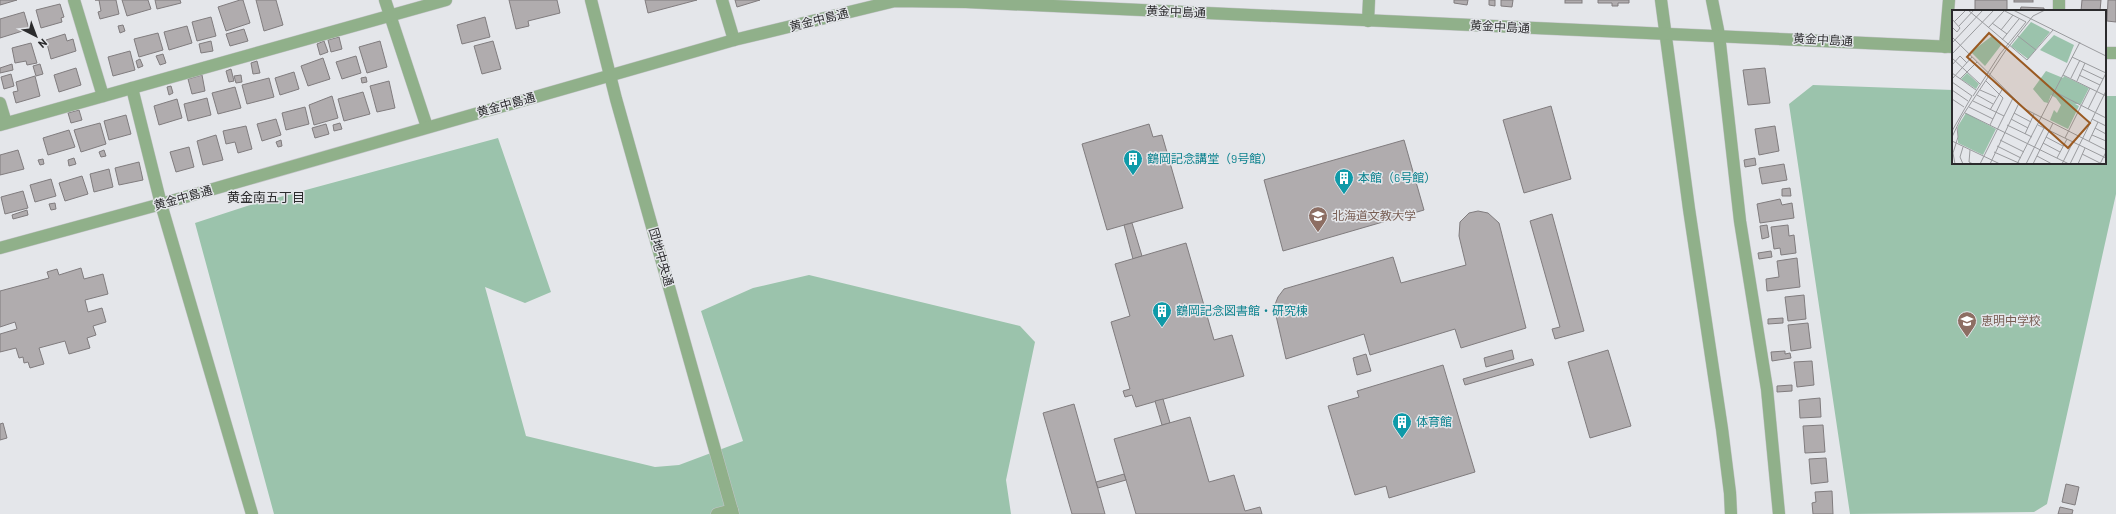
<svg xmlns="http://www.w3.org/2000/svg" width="2116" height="514" font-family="Barlow,'Noto Sans JP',sans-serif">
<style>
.green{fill:#9bc3ac}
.building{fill:#b0acae;stroke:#807c7e}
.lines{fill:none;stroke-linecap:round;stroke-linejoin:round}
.minor-casing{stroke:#c3c4c8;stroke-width:13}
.tertiary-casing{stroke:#c3c4c8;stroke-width:13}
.minor{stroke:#90b08a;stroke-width:12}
.tertiary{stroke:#90b08a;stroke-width:12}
.labels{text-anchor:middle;stroke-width:3;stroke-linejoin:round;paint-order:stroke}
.street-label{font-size:12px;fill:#2b2b2d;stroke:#e4e6ea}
.culture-label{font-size:12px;fill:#0d838f;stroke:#e4e6ea;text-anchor:start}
.education-label{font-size:12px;fill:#785e54;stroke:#e4e6ea;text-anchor:start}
.neighbourhood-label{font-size:13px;fill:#2b2b2d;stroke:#e4e6ea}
.inset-road{fill:none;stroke:#9a9b9e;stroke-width:1}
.view{fill:#9a5a22;fill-opacity:0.15;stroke:#9a5a22;stroke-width:2}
.inset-edge{fill:none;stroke:#2b2b2d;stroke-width:2}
</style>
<rect width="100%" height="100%" fill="#e4e6ea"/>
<g class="green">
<path d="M1813 85 1953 90V163H2105V96H2116V194L2047 504 2034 512 1850 514 1789 104Z"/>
<path d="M498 138 551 292 525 303 485 287 526 436 655 467 679 465 743 441 701 311 753 288 809 275 1020 326 1035 342 1006 480 1011 514H274L195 223 247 206Z"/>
</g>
<g class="building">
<path d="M0 0H17L0 5Z"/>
<path d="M95 0H116L119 14 100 19 98 12 101 11 99 0Z"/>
<path d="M122 0H148L151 9 127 16Z"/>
<path d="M155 0H180L181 3 157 9Z"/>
<path d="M240 0H243L250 23 226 31 218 7Z"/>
<path d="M256 0H276L283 25 264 31Z"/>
<path d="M509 0H557L560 13 528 21 529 26 516 29Z"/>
<path d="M645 0H697L648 13Z"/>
<path d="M735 0H760L737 7Z"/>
<path d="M1454 0H1468L1467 5 1454 3Z"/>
<path d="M1489 0H1495V6L1489 5Z"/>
<path d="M1501 0H1513L1512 7 1501 6Z"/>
<rect x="1565" y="0" width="17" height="3"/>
<path d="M1598 0H1629V3H1618V6H1612V3H1598Z"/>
<rect x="1975" y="0" width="32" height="11"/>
<rect x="2014" y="0" width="19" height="2"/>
<path d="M2082 0H2101L2100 11H2081Z"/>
<path d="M2108 0H2116V22L2107 21Z"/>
<path d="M60 4 64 17 61 18 62 22 41 28 36 10Z"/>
<path d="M2021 7 2044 8V11H2020Z"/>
<path d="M24 12 29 29 0 38V19Z"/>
<path d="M211 17 216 36 197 41 192 22Z"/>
<path d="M485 17 490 37 462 44 457 25Z"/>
<path d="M123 25 125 31 120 33 118 26Z"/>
<path d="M187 26 192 43 169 50 164 32Z"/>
<path d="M244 29 248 41 230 46 226 34Z"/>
<path d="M158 33 163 50 139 57 134 39Z"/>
<path d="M65 34 67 41 73 39 76 51 51 59 46 40Z"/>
<path d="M339 37 342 49 331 52 328 40Z"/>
<path d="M211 41 213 51 201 53 199 44Z"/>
<path d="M324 41 328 52 320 55 317 44Z"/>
<path d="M380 41 387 67 367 73 359 47Z"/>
<path d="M493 41 501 69 482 74 474 46Z"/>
<path d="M31 43 37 63 27 65 26 61 15 63 12 48Z"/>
<path d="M130 51 135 70 113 76 108 57Z"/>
<path d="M163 54 166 63 160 65 156 56Z"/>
<path d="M356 56 361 73 342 79 336 62Z"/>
<path d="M323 58 330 79 308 86 301 66Z"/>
<path d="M140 59 143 66 138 68 136 61Z"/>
<path d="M257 61 260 73 253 74 251 63Z"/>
<path d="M12 64 13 70 0 73V68Z"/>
<path d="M40 64 43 74 36 76 33 66Z"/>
<path d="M76 68 81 85 59 92 54 75Z"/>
<path d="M1765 68 1770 103 1748 105 1743 70Z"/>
<path d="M231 69 234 81 229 82 226 71Z"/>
<path d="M294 72 299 89 280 95 275 78Z"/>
<path d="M11 74 14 86 4 89 1 77Z"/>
<path d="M202 75 205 91 192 94 188 79Z"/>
<path d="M241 75 242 82 236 83 234 76Z"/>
<path d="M35 76 40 96 16 103 13 92 18 91 16 82Z"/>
<path d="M366 77 367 82 362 83 361 78Z"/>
<path d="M269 78 274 97 247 104 242 85Z"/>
<path d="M389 81 395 108 377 112 370 86Z"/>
<path d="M171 86 173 93 169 95 167 87Z"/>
<path d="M235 87 241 108 218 114 212 93Z"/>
<path d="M363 92 370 114 344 121 338 99Z"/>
<path d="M332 96 338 118 314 125 309 105Z"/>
<path d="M207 98 211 115 188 121 184 104Z"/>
<path d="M177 99 182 118 159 125 154 106Z"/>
<path d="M1551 106 1571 179 1524 193 1503 120Z"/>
<path d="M305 107 309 124 286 130 282 113Z"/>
<path d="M79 110 82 120 71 123 68 113Z"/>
<path d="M126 115 131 134 109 140 104 121Z"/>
<path d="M276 119 281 135 262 141 257 124Z"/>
<path d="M100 123 106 144 81 152 74 130Z"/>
<path d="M340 123 342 129 334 131 333 125Z"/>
<path d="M326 124 329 134 315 138 312 128Z"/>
<path d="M1149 124 1153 137 1162 135 1183 208 1107 230 1082 144Z"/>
<path d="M246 126 252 149 238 153 235 142 226 144 223 131Z"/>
<path d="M1775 126 1779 151 1759 155 1755 129Z"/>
<path d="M69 130 75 147 48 155 43 138Z"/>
<path d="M216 135 223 160 203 165 197 141Z"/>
<path d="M281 140 282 146 278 147 276 142Z"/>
<path d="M1404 140 1424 210 1283 251 1264 180Z"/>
<path d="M189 147 194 167 176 172 170 152Z"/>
<path d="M18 150 24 169 0 175V155Z"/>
<path d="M104 150 106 156 101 157 99 152Z"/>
<path d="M74 158 76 164 69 166 68 160Z"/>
<path d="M1755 158 1756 165 1745 167 1744 160Z"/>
<path d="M43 159 44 164 40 165 38 160Z"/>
<path d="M139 162 143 180 119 185 115 168Z"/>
<path d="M1784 164 1787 180 1762 184 1759 168Z"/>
<path d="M109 169 113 187 94 192 90 174Z"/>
<path d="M82 176 88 194 65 201 59 183Z"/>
<path d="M51 179 56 196 35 202 30 185Z"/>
<path d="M1790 188 1791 196H1782V189Z"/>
<path d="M23 191 28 208 5 214 1 197Z"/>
<path d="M1780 199 1782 205 1792 203 1794 218 1760 223 1757 204Z"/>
<path d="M55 203 56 209 51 210 49 204Z"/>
<path d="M27 210 28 215 13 219 12 215Z"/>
<path d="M1478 211 1488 213 1499 223 1526 328 1461 348 1455 329 1370 355 1364 334 1286 359 1274 307 1278 297 1284 289 1393 257 1401 283 1466 265 1459 236 1460 222 1469 213Z"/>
<path d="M1552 214 1584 331 1555 339 1552 329 1560 327 1530 221Z"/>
<path d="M1132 223 1142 256 1133 259 1124 225Z"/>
<path d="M1767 225 1769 237 1762 239 1760 226Z"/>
<path d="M1788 225 1789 236 1794 235 1796 253 1781 255 1780 248 1774 249 1771 227Z"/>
<path d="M1186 243 1214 340 1232 335 1244 376 1136 407 1132 395 1125 397 1123 391 1130 389 1111 322 1130 316 1115 264Z"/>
<path d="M1771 251 1772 257 1759 259 1758 253Z"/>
<path d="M1797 258 1800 287 1767 291 1766 279 1779 277 1777 261Z"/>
<path d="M81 268 84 279 103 274 108 294 85 300 88 312 102 308 106 322 93 326 96 335 87 338 90 348 69 354 65 341 39 348 44 364 30 368 28 362 24 363 23 357 19 358 16 348 0 352V334L17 329 15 322 0 327V291L49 278 47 272 57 269 59 275Z"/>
<path d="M1804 295 1806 319 1788 321 1785 297Z"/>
<path d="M1783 318V323L1768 324V319Z"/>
<path d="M1808 323 1811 348 1791 351 1788 325Z"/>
<path d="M1512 350 1514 359 1486 367 1484 358Z"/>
<path d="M1608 350 1631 426 1590 438 1568 362Z"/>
<path d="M1785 351V354L1790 353 1791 358 1772 361 1771 352Z"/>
<path d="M1366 354 1371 371 1357 375 1353 358Z"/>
<path d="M1532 359 1534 365 1465 385 1463 379Z"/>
<path d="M1812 361 1814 385 1797 387 1794 362Z"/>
<path d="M1443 365 1475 472 1389 498 1386 486 1355 495 1328 406 1359 397 1357 391Z"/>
<path d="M1792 385V391L1777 392V386Z"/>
<path d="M1820 398 1821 417 1800 418 1799 400Z"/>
<path d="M1163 399 1170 423 1162 425 1155 401Z"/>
<path d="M1074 404 1096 482 1105 514H1072L1043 413Z"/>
<path d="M1190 417 1209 482 1234 475 1245 511 1260 507 1262 514H1136L1114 439Z"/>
<path d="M3 423 7 438 0 440V424Z"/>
<path d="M1823 425 1825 452 1805 453 1803 426Z"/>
<path d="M1826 458 1828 482 1811 484 1809 459Z"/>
<path d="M1124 474 1126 480 1098 488 1096 482Z"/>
<path d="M2066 484 2079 487 2075 505 2062 502Z"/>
<path d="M1832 491 1833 514H1813L1812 503 1816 502 1815 492Z"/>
<path d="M2060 507 2073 510 2072 514H2058Z"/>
</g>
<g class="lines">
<defs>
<g id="minor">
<path d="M74 0 103 96"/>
<path d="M385 0 427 127"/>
<path d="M722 0 734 40"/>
<path d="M1712 0 1719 35 1740 221 1767 389 1779 514"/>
<path d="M2059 11V0"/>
<path d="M1368 21 1369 0"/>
<path d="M1945 47 1949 0"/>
<path d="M132 88 161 204 252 514"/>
<path d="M0 103 6 123"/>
<path d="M0 125 446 0"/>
</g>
<g id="tertiary">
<path d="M591 0 616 99 733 514"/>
<path d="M1661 0 1689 209 1722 429 1730 493 1731 514"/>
<path d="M2105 53H2116"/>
<path d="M0 248 161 204 734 40 895 1 966 2 1953 47"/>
<path d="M717 514 732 510"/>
</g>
</defs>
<use href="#minor" class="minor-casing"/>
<use href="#tertiary" class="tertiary-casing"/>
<use href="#minor" class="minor"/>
<use href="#tertiary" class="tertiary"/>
</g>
<defs>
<symbol id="building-pin" viewBox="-11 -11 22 30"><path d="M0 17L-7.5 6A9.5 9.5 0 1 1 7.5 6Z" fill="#0f9aa8" stroke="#e4e6ea"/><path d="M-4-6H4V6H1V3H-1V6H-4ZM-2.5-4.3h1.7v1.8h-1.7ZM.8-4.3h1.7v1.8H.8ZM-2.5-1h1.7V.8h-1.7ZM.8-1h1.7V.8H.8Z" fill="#fff"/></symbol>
<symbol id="university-pin" viewBox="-11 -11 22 30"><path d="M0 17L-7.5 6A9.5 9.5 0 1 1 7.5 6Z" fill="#8d6e63" stroke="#e4e6ea"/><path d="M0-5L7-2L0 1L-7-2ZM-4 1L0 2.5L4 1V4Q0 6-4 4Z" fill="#fff"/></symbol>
<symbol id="school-pin" viewBox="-11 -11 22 30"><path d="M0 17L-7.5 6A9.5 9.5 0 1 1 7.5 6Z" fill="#8d6e63" stroke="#e4e6ea"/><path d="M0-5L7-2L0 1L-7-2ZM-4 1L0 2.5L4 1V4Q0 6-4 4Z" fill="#fff"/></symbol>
</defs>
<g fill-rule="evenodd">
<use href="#building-pin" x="1122" y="148" width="22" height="30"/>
<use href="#building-pin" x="1333" y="167" width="22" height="30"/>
<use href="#university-pin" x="1307" y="205" width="22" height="30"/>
<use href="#building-pin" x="1151" y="300" width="22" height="30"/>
<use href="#school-pin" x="1956" y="310" width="22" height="30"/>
<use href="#building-pin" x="1391" y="411" width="22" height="30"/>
</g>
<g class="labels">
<g class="street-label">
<text transform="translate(1176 12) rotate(2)" y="4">黄金中島通</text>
<text transform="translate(819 20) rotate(-14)" y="4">黄金中島通</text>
<text transform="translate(1500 27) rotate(3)" y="4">黄金中島通</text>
<text transform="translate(1823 40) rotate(3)" y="4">黄金中島通</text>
<text transform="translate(506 105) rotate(-16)" y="4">黄金中島通</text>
<text transform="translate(183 198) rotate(-16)" y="4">黄金中島通</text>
<text transform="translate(661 257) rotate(74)" y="4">団地中央通</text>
</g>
<g class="culture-label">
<text x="1147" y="163">鶴岡記念講堂（9号館）</text>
<text x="1358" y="182">本館（6号館）</text>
<text x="1176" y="315">鶴岡記念図書館・研究棟</text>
<text x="1416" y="426">体育館</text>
</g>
<g class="education-label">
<text x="1332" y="220">北海道文教大学</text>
<text x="1981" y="325">恵明中学校</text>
</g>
<g class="neighbourhood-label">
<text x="266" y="202">黄金南五丁目</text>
</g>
</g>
<g transform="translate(1952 10)">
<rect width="154" height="154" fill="#e4e6ea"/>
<path d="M79 12 98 22 76 49 59 36ZM102 25 122 35 115 53 88 40ZM40 26 50 34 33 56 19 42ZM94 61 111 68 112 66 137 78 129 94H123L127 96 116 119 98 110 102 100 105 103 109 95 104 88 99 85 96 93 92 92 81 79ZM15 63 27 74 24 79 9 69ZM14 103 44 119 31 145 6 133V116Z" fill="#9bc3ac"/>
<path class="inset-road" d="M16 0 75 50 101 20M51 0 74 12M61 0 154 46M0 9 8 18 5 22 0 17M2 12 14 0M40 13 55 24M7 16 22 0M36 18 52 1M49 20 61 5M66 26 84 40M0 27 73 99 154 140M50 30 67 9M0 33 31 0M0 44 42 0M120 47 154 63M0 48 28 74M0 55 8 46 15 53M130 59 151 69M0 63 24 80M111 65 154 86M127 65 148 75M119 68 128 50M0 69 20 47M8 69 25 52M34 71 51 88 38 115M125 71 133 53M0 72 20 86M0 80 16 91M28 80 44 87M103 82 154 108M25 85 41 94M21 86 48 44 74 12M0 89 12 97M21 91 52 106M17 97 41 109M136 99 154 63M38 100 51 78M13 103 117 154M62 103 79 112M59 109 76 118M140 109 154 116M55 115 80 127M86 115 154 148M143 118 154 124M0 121 20 86M73 124 82 104M140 125 154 131M0 127 9 108 54 40 81 6 93 0M94 127 111 136M113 128 138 78M48 130 72 142M0 131 48 154M137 131 146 112M91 133 108 142M45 136 69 148M18 140 17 152 21 154M42 142 69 154M130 144 150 154M85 146 100 154M105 148 115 129M3 154 1 143 6 127 5 117M11 154 8 147 11 137M28 154 61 88M38 154 67 93M65 154 128 32M74 154 92 118M81 154 101 113M110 154 121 132M118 154 154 81M126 154 133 138M148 154 154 142"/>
<path class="view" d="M37 23 138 113 116 138 15 47Z"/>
<rect width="154" height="154" class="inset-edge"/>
</g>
<g transform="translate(36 36) rotate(138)" stroke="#e4e6ea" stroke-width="3" paint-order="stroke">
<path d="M0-3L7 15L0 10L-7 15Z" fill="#2b2b2d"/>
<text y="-6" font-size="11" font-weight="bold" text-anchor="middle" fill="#2b2b2d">N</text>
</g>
</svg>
